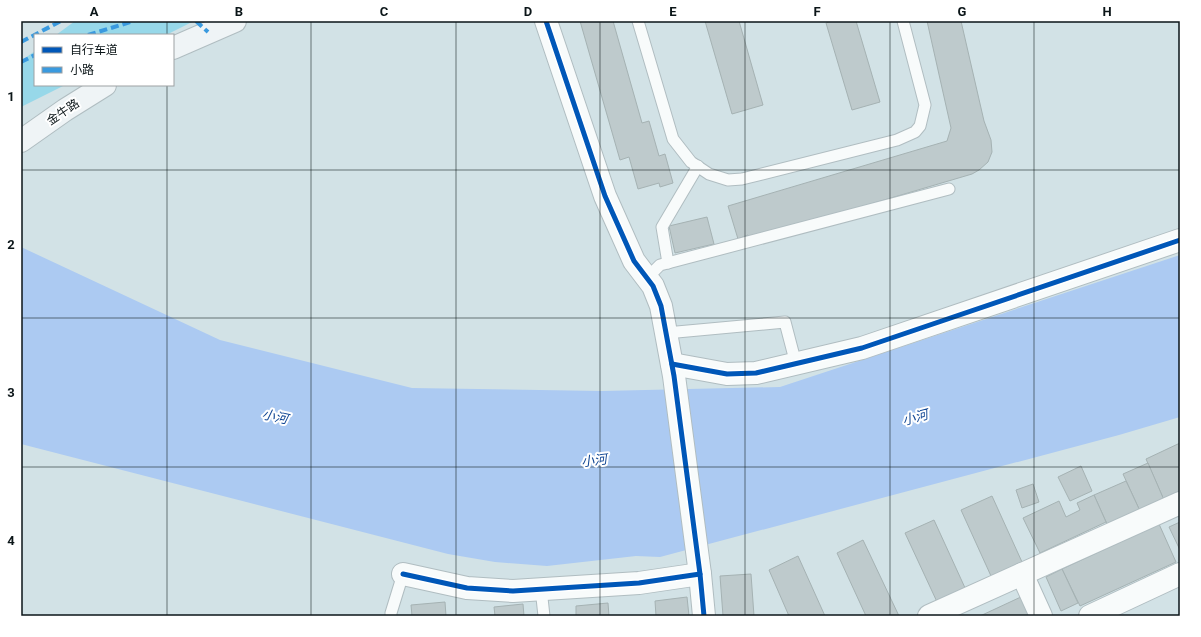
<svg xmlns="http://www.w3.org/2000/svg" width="1201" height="637" font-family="Roboto,'Noto Sans SC',sans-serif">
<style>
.green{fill:#97d8e9}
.water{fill:#accaf2}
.building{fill:#becacc;stroke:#a5b2b3}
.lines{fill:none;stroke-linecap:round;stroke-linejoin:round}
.lane-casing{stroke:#b0bdc1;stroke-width:13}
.street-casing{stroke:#b0bdc1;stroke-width:24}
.secondary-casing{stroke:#b0bdc1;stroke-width:24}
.lane{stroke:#f8fbfb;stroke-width:11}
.street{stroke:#f8fbfb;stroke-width:22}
.secondary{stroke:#eff4f6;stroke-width:22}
.quiet{stroke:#3a9adf;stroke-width:4;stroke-dasharray:8 4;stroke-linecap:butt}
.cycleway-casing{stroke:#fff;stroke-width:8}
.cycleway{stroke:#0057b8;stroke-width:5}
.grid{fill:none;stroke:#0b1518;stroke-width:1;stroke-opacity:0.55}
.labels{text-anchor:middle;stroke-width:4;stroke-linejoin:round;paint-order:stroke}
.street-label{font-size:12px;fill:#0b1518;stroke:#fff}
.water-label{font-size:13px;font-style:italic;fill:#0f4593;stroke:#fff}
.neatline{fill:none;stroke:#0b1518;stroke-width:1.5}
.grid-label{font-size:13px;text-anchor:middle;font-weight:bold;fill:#0b1518}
</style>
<rect width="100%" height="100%" fill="#d2e2e6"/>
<g class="green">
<path d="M75 21H194L166 35H56Z"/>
<path d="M35 51V85H65L21 107V61Z"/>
</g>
<path class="water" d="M21 247 220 340 412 388 602 391 780 387 1180 255V417L1119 435 660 557 636 556 547 566 495 562 448 554 21 444Z"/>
<g class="building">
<path d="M580 21H613L642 123 649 121 659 156 665 154 673 183 660 187 659 183 638 189 629 157 620 160Z"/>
<path d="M705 21H739L763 105 732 114Z"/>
<path d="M832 21H856L880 102 852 110 826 23Z"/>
<path d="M927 21H961L984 121 991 140 992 152 988 162 979 170 972 174 749 240 748 235 738 239 728 206 947 141 951 128Z"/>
<path d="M707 217 714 244 675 253 669 226Z"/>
<path d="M1180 443V492L1164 500 1146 459Z"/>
<path d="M1148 463 1164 500 1140 511 1123 474Z"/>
<path d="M1081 466 1092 491 1070 501 1058 477Z"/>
<path d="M1126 481 1140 511 1108 526 1094 495Z"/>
<path d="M1033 484 1039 502 1022 508 1016 490Z"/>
<path d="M1094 495 1106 522 1040 553 1023 518 1059 501 1066 517 1080 510 1077 503Z"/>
<path d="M992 496 1022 562 991 576 961 510Z"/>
<path d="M934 520 966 590 938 604 905 533Z"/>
<path d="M1180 522V550L1169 527Z"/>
<path d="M1159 524 1176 562 1080 606 1062 569Z"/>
<path d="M863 540 899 616H866L837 553Z"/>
<path d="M798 556 825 616H789L769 570Z"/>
<path d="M1062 569 1078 603 1061 611 1046 577Z"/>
<path d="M751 574 754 616H723L720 576Z"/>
<path d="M1023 596 1032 616H980Z"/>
<path d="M687 597 689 616H656L655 601Z"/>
<path d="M445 602 446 616H412L411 605Z"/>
<path d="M608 603 609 616H576V606Z"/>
<path d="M523 604 524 616H495L494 607Z"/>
</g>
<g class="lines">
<defs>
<g id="lane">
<path d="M638 21 673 139 691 162 709 174 728 180 742 179 897 140 915 132 920 126 925 105 903 21"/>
<path d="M668 263 662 227 698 166"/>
<path d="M647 278 660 265 949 189"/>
<path d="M666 333 785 322 796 364"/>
<path d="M541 589 544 616"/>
<path d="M391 616V613L403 574"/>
</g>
<g id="street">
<path d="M546 21 605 196 634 261 653 286 661 306 674 376 700 574 704 616"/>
<path d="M672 364 727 374 756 373 862 348 1180 240"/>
<path d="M403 574 467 588 513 591 639 583 700 574"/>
<path d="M1022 574 1041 616"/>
<path d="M929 616 1180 503"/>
<path d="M1090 616 1180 574"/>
</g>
<g id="secondary">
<path d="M173 48 235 21"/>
<path d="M21 141 65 110 105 85"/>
</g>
</defs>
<use href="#lane" class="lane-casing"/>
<use href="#street" class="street-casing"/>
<use href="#secondary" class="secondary-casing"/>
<use href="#lane" class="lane"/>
<use href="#street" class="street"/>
<use href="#secondary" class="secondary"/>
<g class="quiet">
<path d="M196 21 208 32"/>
<path d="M88 35 134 21"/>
<path d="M21 42 61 21"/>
<path d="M21 62 35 55"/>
</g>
<defs>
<g id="cycleway">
<path d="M546 21 605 196 634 261 653 286 661 306 674 376 700 574 704 616"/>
<path d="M672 364 727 374 756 373 862 348 1180 240"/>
<path d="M403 574 467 588 513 591 639 583 700 574"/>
</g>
</defs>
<use href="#cycleway" class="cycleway-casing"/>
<use href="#cycleway" class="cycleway"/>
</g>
<path class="grid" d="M167 21V35M311 21V616M456 21V616M600 21V616M745 21V616M890 21V616M1034 21V616M167 85V616M21 170H1180M21 318H1180M21 467H1180"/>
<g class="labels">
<g class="street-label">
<text transform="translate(63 112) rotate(-34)" y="4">金牛路</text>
</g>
<g class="water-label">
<text transform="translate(275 416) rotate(12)" y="5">小河</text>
<text transform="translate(915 417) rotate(-15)" y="5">小河</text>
<text transform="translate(594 460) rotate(-7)" y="5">小河</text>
</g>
</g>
<rect width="1201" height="637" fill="none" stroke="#ffffff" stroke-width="44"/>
<rect x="34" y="34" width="140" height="52" fill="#ffffff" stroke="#9da1a3"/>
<rect x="42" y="47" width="20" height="6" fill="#0057b8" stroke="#9da1a3"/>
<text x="70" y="54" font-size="12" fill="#0b1518">自行车道</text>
<rect x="42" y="67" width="20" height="6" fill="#3a9adf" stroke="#9da1a3"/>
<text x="70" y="74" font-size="12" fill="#0b1518">小路</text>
<rect x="22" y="22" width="1157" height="593" class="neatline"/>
<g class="grid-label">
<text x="94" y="16">A</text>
<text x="239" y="16">B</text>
<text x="384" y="16">C</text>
<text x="528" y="16">D</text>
<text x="673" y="16">E</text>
<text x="817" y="16">F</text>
<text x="962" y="16">G</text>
<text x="1107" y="16">H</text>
<text x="11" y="101">1</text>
<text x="11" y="249">2</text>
<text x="11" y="397">3</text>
<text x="11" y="545">4</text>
</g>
</svg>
